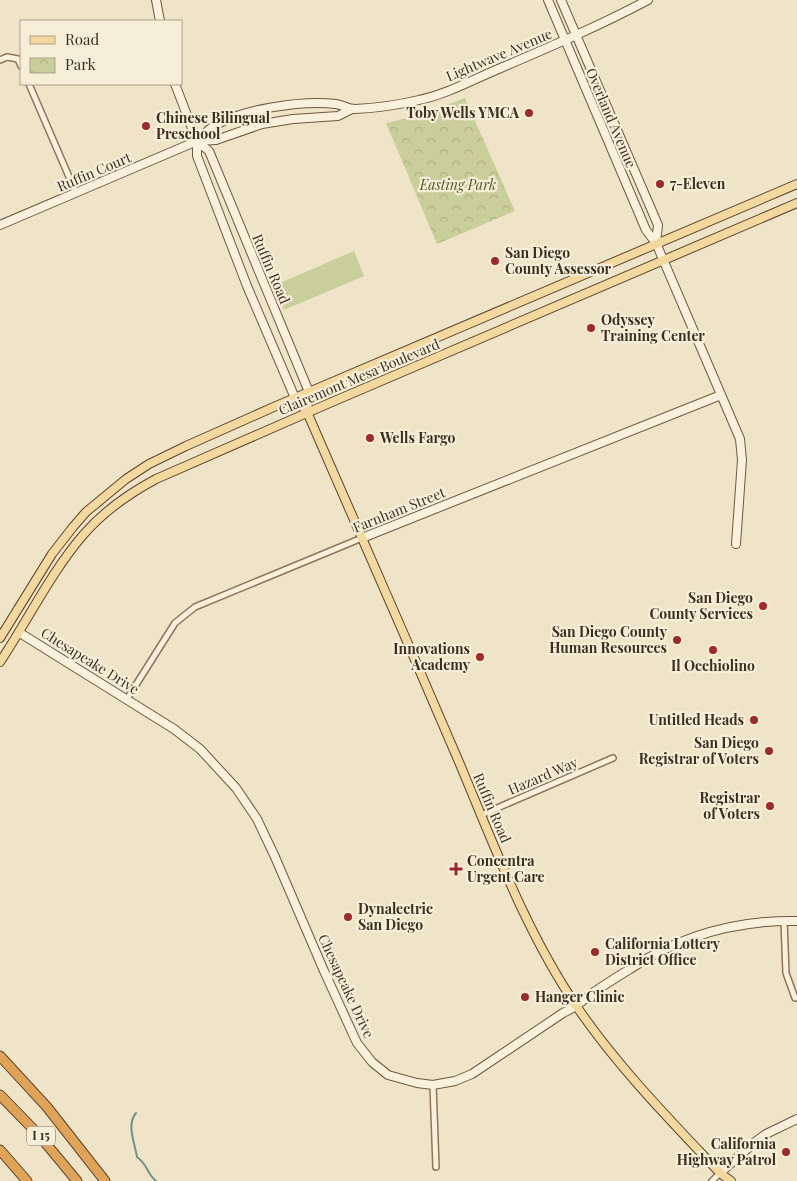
<svg xmlns="http://www.w3.org/2000/svg" width="797" height="1181" font-family="'Playfair Display',serif">
<style>
.grass{fill:#c9cf9b}
.park{fill:url(#park-crowns)}
.lines{fill:none;stroke-linecap:round;stroke-linejoin:round}
.stream{stroke:#6f938a;stroke-width:2}
.street-casing{stroke:#8d765c;stroke-width:8}
.secondary-casing{stroke:#6f573f;stroke-width:10}
.primary-casing{stroke:#5b4430;stroke-width:10}
.highway-casing{stroke:#5b4430;stroke-width:11}
.street{stroke:#faf1dc;stroke-width:5}
.secondary{stroke:#faf1dc;stroke-width:8}
.primary{stroke:#f3d9a0;stroke-width:8}
.highway{stroke:#e0a458;stroke-width:9}
.poi-dot{fill:#9e2a2b;stroke:#f7eed8;stroke-width:2}
.labels{text-anchor:middle;stroke-width:4.5;stroke-linejoin:round;paint-order:stroke}
.shield{fill:#f7eed8;stroke:#756857;stroke-width:1}
.shield-label{font-size:12px;font-weight:bold;fill:#3d2e20}
.street-label{font-size:14px;fill:#3d2e20;stroke:#f7eed8}
.poi-label{font-size:14px;font-weight:bold;fill:#3d2e20;stroke:#f7eed8;text-anchor:start}
.park-label{font-size:14px;font-style:italic;fill:#4d5a26;stroke:#f7eed8}
</style>
<defs>
<pattern id="park-crowns" width="20" height="18" patternUnits="userSpaceOnUse" patternTransform="scale(1.25)"><rect width="20" height="18" fill="#c9cf9b"/><path d="M2 6a3 3 0 1 1 6 0M12 15a3 3 0 1 1 6 0" fill="none" stroke="#aeb285"/></pattern>
</defs>
<rect width="100%" height="100%" fill="#f0e4c8"/>
<path class="grass" d="M354 251 364 276 284 310 273 286Z"/>
<path class="park" d="M465 98 515 211 437 244 386 123 420 115Z"/>
<g class="lines">
<path class="stream" d="M136 1113C126 1125 135 1143 137 1157 149 1166 146 1173 156 1181"/>
<defs>
<g id="street">
<path d="M0 60 7 57 18 59 21 66"/>
<path d="M29 84 76 193"/>
<path d="M127 699 175 623 195 607 362 538"/>
<path d="M481 815 613 758"/>
<path d="M784 921 786 973 795 998"/>
<path d="M433 1085 436 1167"/>
<path d="M712 1181 720 1173"/>
</g>
<g id="secondary">
<path d="M156 0 160 21"/>
<path d="M548 0 646 230 656 243 740 439 742 460 736 544"/>
<path d="M561 0 658 225 656 243"/>
<path d="M175 84 197 141V156L247 286 295 398"/>
<path d="M197 141 209 151 309 392"/>
<path d="M197 141 216 140 262 124 293 119 338 116 352 109"/>
<path d="M0 225 197 141C202 137 206 132 211 128 239 109 303 100 336 104 343 105 348 109 355 109 376 108 398 105 419 100 448 94 476 78 503 67 552 46 601 25 648 0"/>
<path d="M362 538 721 395"/>
<path d="M20 633 174 729 200 749 236 788 257 819 275 857 324 971 357 1043 372 1062 388 1075 417 1083 433 1085 455 1081 472 1074 563 1013C576 1007 580 1003 591 994 604 985 617 977 630 969 680 936 737 920 797 921"/>
<path d="M720 1173 755 1142 766 1134 797 1119"/>
</g>
<g id="primary">
<path d="M295 398 307 412C358 529 409 645 459 762 494 845 526 932 577 1007 618 1067 670 1120 720 1173L731 1181"/>
<path d="M307 412 309 392"/>
<path d="M0 638 52 554 73 527 86 512 126 479 149 464 186 446 276 406 797 184"/>
<path d="M0 662C28 620 51 572 84 534 104 511 130 493 156 479L325 405 797 203"/>
</g>
<g id="highway">
<path d="M0 1056 47 1107 105 1181"/>
<path d="M0 1095 38 1134 77 1181"/>
<path d="M0 1150 27 1181"/>
</g>
</defs>
<use href="#street" class="street-casing"/>
<use href="#secondary" class="secondary-casing"/>
<use href="#primary" class="primary-casing"/>
<use href="#highway" class="highway-casing"/>
<use href="#street" class="street"/>
<use href="#secondary" class="secondary"/>
<use href="#primary" class="primary"/>
<use href="#highway" class="highway"/>
</g>
<g class="poi-dot">
<circle cx="529" cy="113" r="5"/>
<circle cx="146" cy="126" r="5"/>
<circle cx="660" cy="184" r="5"/>
<circle cx="495" cy="261" r="5"/>
<circle cx="591" cy="328" r="5"/>
<circle cx="370" cy="438" r="5"/>
<circle cx="763" cy="606" r="5"/>
<circle cx="677" cy="640" r="5"/>
<circle cx="713" cy="650" r="5"/>
<circle cx="480" cy="657" r="5"/>
<circle cx="754" cy="720" r="5"/>
<circle cx="769" cy="751" r="5"/>
<circle cx="770" cy="806" r="5"/>
<path d="M453.5 861.5h5v5h5v5h-5v5h-5v-5h-5v-5h5z"/>
<circle cx="348" cy="917" r="5"/>
<circle cx="595" cy="952" r="5"/>
<circle cx="525" cy="997" r="5"/>
<circle cx="786" cy="1152" r="5"/>
</g>
<g class="labels">
<rect class="shield" x="27" y="1126.5" width="28" height="19" rx="4"/>
<g class="shield-label">
<text x="41" y="1140">I 15</text>
</g>
<g class="street-label">
<text transform="translate(499 55) rotate(-23)" y="5">Lightwave Avenue</text>
<text transform="translate(611 118) rotate(67)" y="5">Overland Avenue</text>
<text transform="translate(94 172) rotate(-23)" y="5">Ruffin Court</text>
<text transform="translate(271 269) rotate(67)" y="5">Ruffin Road</text>
<text transform="translate(359 377) rotate(-23)" y="5">Clairemont Mesa Boulevard</text>
<text transform="translate(399 510) rotate(-22)" y="5">Farnham Street</text>
<text transform="translate(90 661) rotate(32)" y="5">Chesapeake Drive</text>
<text transform="translate(543 776) rotate(-23)" y="5">Hazard Way</text>
<text transform="translate(492 808) rotate(67)" y="5">Ruffin Road</text>
<text transform="translate(346 986) rotate(65)" y="5">Chesapeake Drive</text>
</g>
<g class="poi-label">
<text x="519" y="118" text-anchor="end">Toby Wells YMCA</text>
<text x="156" y="123">Chinese Bilingual<tspan x="156" dy="16">Preschool</tspan></text>
<text x="670" y="189">7-Eleven</text>
<text x="505" y="258">San Diego<tspan x="505" dy="16">County Assessor</tspan></text>
<text x="601" y="325">Odyssey<tspan x="601" dy="16">Training Center</tspan></text>
<text x="380" y="443">Wells Fargo</text>
<text x="753" y="603" text-anchor="end">San Diego<tspan x="753" dy="16">County Services</tspan></text>
<text x="667" y="637" text-anchor="end">San Diego County<tspan x="667" dy="16">Human Resources</tspan></text>
<text x="470" y="654" text-anchor="end">Innovations<tspan x="470" dy="16">Academy</tspan></text>
<text x="713" y="671" text-anchor="middle">Il Occhiolino</text>
<text x="744" y="725" text-anchor="end">Untitled Heads</text>
<text x="759" y="748" text-anchor="end">San Diego<tspan x="759" dy="16">Registrar of Voters</tspan></text>
<text x="760" y="803" text-anchor="end">Registrar<tspan x="760" dy="16">of Voters</tspan></text>
<text x="467" y="866">Concentra<tspan x="467" dy="16">Urgent Care</tspan></text>
<text x="358" y="914">Dynalectric<tspan x="358" dy="16">San Diego</tspan></text>
<text x="605" y="949">California Lottery<tspan x="605" dy="16">District Office</tspan></text>
<text x="535" y="1002">Hanger Clinic</text>
<text x="776" y="1149" text-anchor="end">California<tspan x="776" dy="16">Highway Patrol</tspan></text>
</g>
<g class="park-label">
<text x="458" y="190">Easting Park</text>
</g>
</g>
<rect x="20" y="20" width="162" height="65" fill="#f7eed8" stroke="#ada18e"/>
<rect x="30" y="36" width="25" height="8" fill="#f3d9a0" stroke="#ada18e"/>
<text x="65" y="45" font-size="15" fill="#3d2e20">Road</text>
<rect x="30" y="58" width="25" height="15" fill="url(#park-crowns)" stroke="#ada18e"/>
<text x="65" y="70" font-size="15" fill="#3d2e20">Park</text>
</svg>
